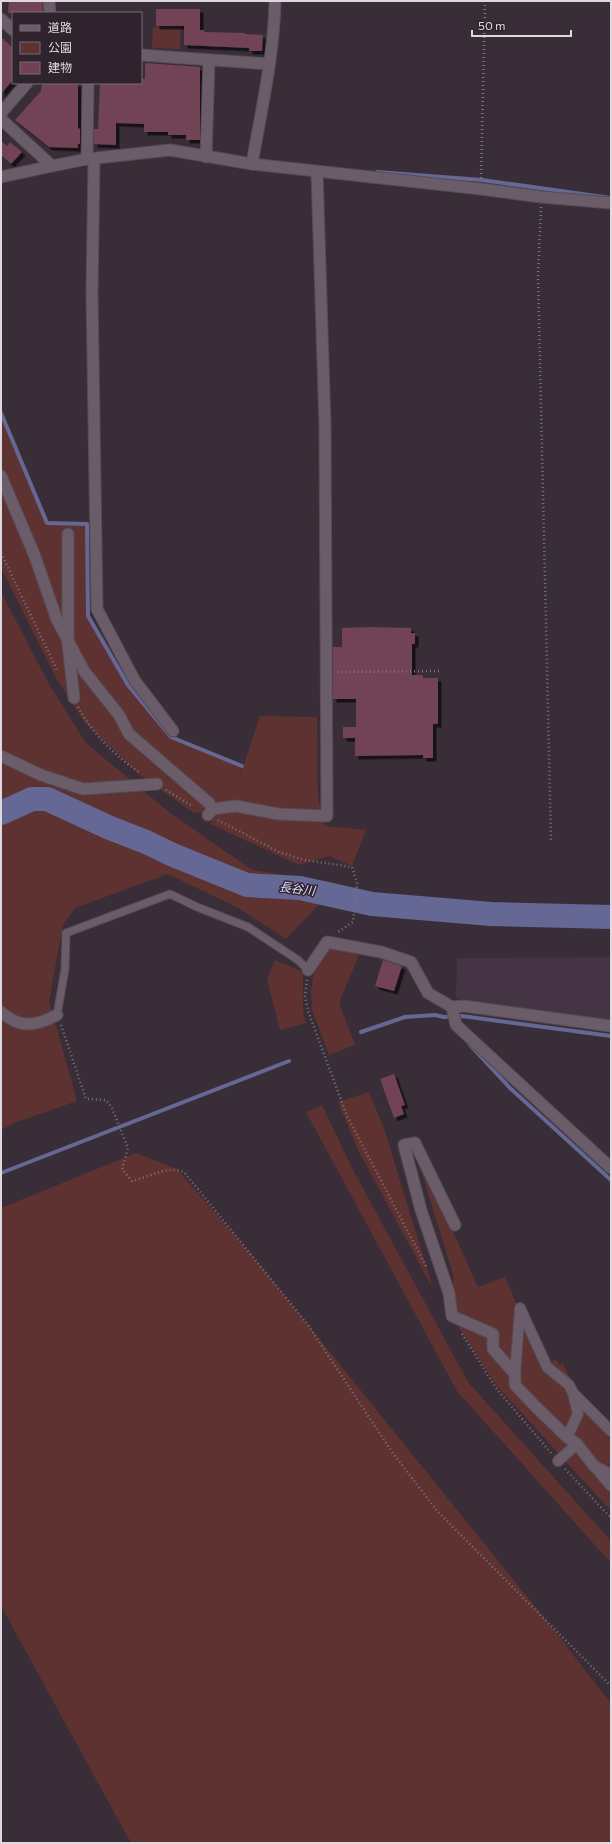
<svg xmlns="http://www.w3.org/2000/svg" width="612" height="1844" font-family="Commissioner,'Noto Sans JP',sans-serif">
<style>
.built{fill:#453443}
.green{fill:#5e3231}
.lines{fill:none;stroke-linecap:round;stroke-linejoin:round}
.stream{stroke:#656794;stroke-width:4}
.river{stroke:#656794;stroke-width:24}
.building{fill:#724254;filter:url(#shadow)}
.service-casing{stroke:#564c54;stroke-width:9}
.pedestrian-casing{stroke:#564c54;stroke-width:12}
.minor-casing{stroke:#564c54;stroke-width:13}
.path{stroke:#7d737c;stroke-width:2.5;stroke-dasharray:1 3;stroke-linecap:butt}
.service{stroke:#6a5c68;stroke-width:7}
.pedestrian{stroke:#6a5c68;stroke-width:10}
.minor{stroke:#6a5c68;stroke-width:11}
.labels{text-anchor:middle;stroke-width:3;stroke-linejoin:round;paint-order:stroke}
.water-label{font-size:12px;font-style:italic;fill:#dee0fe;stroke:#2f232d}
</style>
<defs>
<filter id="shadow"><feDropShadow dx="3.5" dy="3.5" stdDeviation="0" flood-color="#0009"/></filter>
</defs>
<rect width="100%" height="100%" fill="#392d37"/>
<path class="built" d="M611 957V1022L456 998 457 958Z"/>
<g class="green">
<path d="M153 27 181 28 180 49 152 48Z"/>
<path d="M1 413 47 523 87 524 88 616 128 685 171 737 242 766 240 776 260 716 317 717 318 799 325 826 366 830 352 866 329 856 299 865 210 824 220 811 194 813 140 775 86 724 56 678 1 568Z"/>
<path d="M1 592 49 684 86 743 169 812 252 870 331 882V892L286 939 240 909 168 874 75 908 63 925 49 1001 77 1101 14 1123 1 1130Z"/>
<path d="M332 947 359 955 339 1003 355 1045 329 1055 312 1010 311 990 315 967Z"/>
<path d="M275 960 303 972V1012L306 1023 280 1030 267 979Z"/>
<path d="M369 1092 385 1131 433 1289 358 1150 338 1102Z"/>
<path d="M322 1105 352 1168 468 1382 611 1541V1563L457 1391 306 1112Z"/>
<path d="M412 1141 478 1287 505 1277 542 1364 557 1360 559 1365 563 1363 573 1385 611 1434V1511L497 1386 453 1319V1274Z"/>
<path d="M136 1153 177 1169 254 1258 558 1635 611 1704V1843H131L1 1606V1208Z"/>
</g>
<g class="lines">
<g class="stream">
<path d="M377 172 482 180 611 198"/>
<path d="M1 413 47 523 87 524 88 616 128 685 171 737 242 766"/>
<path d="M361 1032 405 1017 435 1015 444 1017 462 1016 611 1036"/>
<path d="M470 1045 510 1088 611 1180"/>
<path d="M1 1173 289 1061"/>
</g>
<path class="river" d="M1 813 32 799H47L110 828 146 842 173 855 247 885 300 888 372 904 491 914 611 917"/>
</g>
<g class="building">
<path d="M9 1H42L43 13H8Z"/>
<path d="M156 9H200V30H204V32L245 33V34L263 35 262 51H249V48L184 45V26H156Z"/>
<path d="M1 37 13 48V80L1 94Z"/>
<path d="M145 63 200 67V140H186V135H168V132H144V124L116 123V145L94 144V129H98L100 83H141V79H145Z"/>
<path d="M42 83H78V128L80 129V144H78V148L49 147 15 120 41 91Z"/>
<path d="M1 141 7 146 10 142 22 152 11 164 1 155Z"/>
<path d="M370 627 411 628V633H415V644H412V675H423V678H438V724H433V758H423V755L355 756V738H343V727H356V699H333V647H342V628Z"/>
<path d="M383 960 402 966 394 991 375 986Z"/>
<path d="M394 1074 405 1105 401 1106 404 1114 394 1118 380 1079Z"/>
</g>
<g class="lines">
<defs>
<path id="service" d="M57 1015 65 969 66 933 170 894 197 907 248 927 298 960 308 970"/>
<g id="pedestrian">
<path d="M520 1308 547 1367 569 1385 573 1393 578 1414 567 1437"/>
<path d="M515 1374 520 1309"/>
<path d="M573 1393 611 1431"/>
<path d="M558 1461 577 1444"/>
<path d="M595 1467 611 1486"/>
</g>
<g id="minor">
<path d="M49 1 50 13"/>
<path d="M1 19 13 30"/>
<path d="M141 55 269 64"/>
<path d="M1 113 27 83"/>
<path d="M1 119 52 166 87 159 170 150 252 164 481 189 541 197 611 203"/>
<path d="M206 157 209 60"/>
<path d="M87 159 88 83"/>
<path d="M94 159 92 294 97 609 135 681 173 731"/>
<path d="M252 164C261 111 274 56 275 1"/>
<path d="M1 177 52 166"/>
<path d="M1 476 34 554 57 620 84 671 119 715 129 734 209 803 213 809"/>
<path d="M68 534V644L74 698"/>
<path d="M1 756 41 775 83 789 157 784"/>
<path d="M208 815 213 809 236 806 278 814 327 816 325 425 317 172"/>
<path d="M308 970 327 942 381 952 411 962 428 993 452 1007 464 1006 611 1026"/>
<path d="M452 1007 456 1025 611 1168"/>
<path d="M1 1012C20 1029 36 1026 57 1015"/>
<path d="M455 1225 415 1143 404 1145 421 1210 449 1293 452 1316 493 1334V1349L515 1374V1385L536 1407 567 1437 577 1444 594 1466 611 1475"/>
</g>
</defs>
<use href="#service" class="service-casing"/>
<use href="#pedestrian" class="pedestrian-casing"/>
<use href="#minor" class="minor-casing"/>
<g class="path">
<path d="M481 178 485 1"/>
<path d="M541 207 538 275 551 841"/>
<path d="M1 553 58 672"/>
<path d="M338 672 439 671"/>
<path d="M78 707C92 733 116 757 140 773"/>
<path d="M166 790 191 805"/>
<path d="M218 820 279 852 304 860 352 867 357 883 353 922 338 932"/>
<path d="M307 980 305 996 308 1011 347 1116 427 1268"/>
<path d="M61 1025 86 1099 106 1100 112 1108 128 1148 122 1169 132 1181C149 1177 168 1165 184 1172L308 1325 392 1452 438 1512 611 1686"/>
<path d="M462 1334 496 1388 551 1453"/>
<path d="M565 1469 611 1518"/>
</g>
<use href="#service" class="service"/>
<use href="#pedestrian" class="pedestrian"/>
<use href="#minor" class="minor"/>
</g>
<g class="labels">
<g class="water-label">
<text transform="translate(297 889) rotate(7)" y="4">長谷川</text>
</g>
</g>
<rect width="612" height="1844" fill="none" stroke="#e0d8df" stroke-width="4"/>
<rect x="12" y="12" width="130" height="72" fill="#2f232d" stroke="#766b74"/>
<rect x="20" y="25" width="20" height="6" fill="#6a5c68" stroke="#766b74"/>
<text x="48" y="32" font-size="12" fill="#e0d8df">道路</text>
<rect x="20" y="42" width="20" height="12" fill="#5e3231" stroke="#766b74"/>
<text x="48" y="52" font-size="12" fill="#e0d8df">公園</text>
<rect x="20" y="62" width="20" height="12" fill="#724254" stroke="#766b74"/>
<text x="48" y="72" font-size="12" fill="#e0d8df">建物</text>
<path d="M472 30v6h99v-6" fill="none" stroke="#e0d8df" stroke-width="2"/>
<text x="478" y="30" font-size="12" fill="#e0d8df" stroke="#2f232d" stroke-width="3" paint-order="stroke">50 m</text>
</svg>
